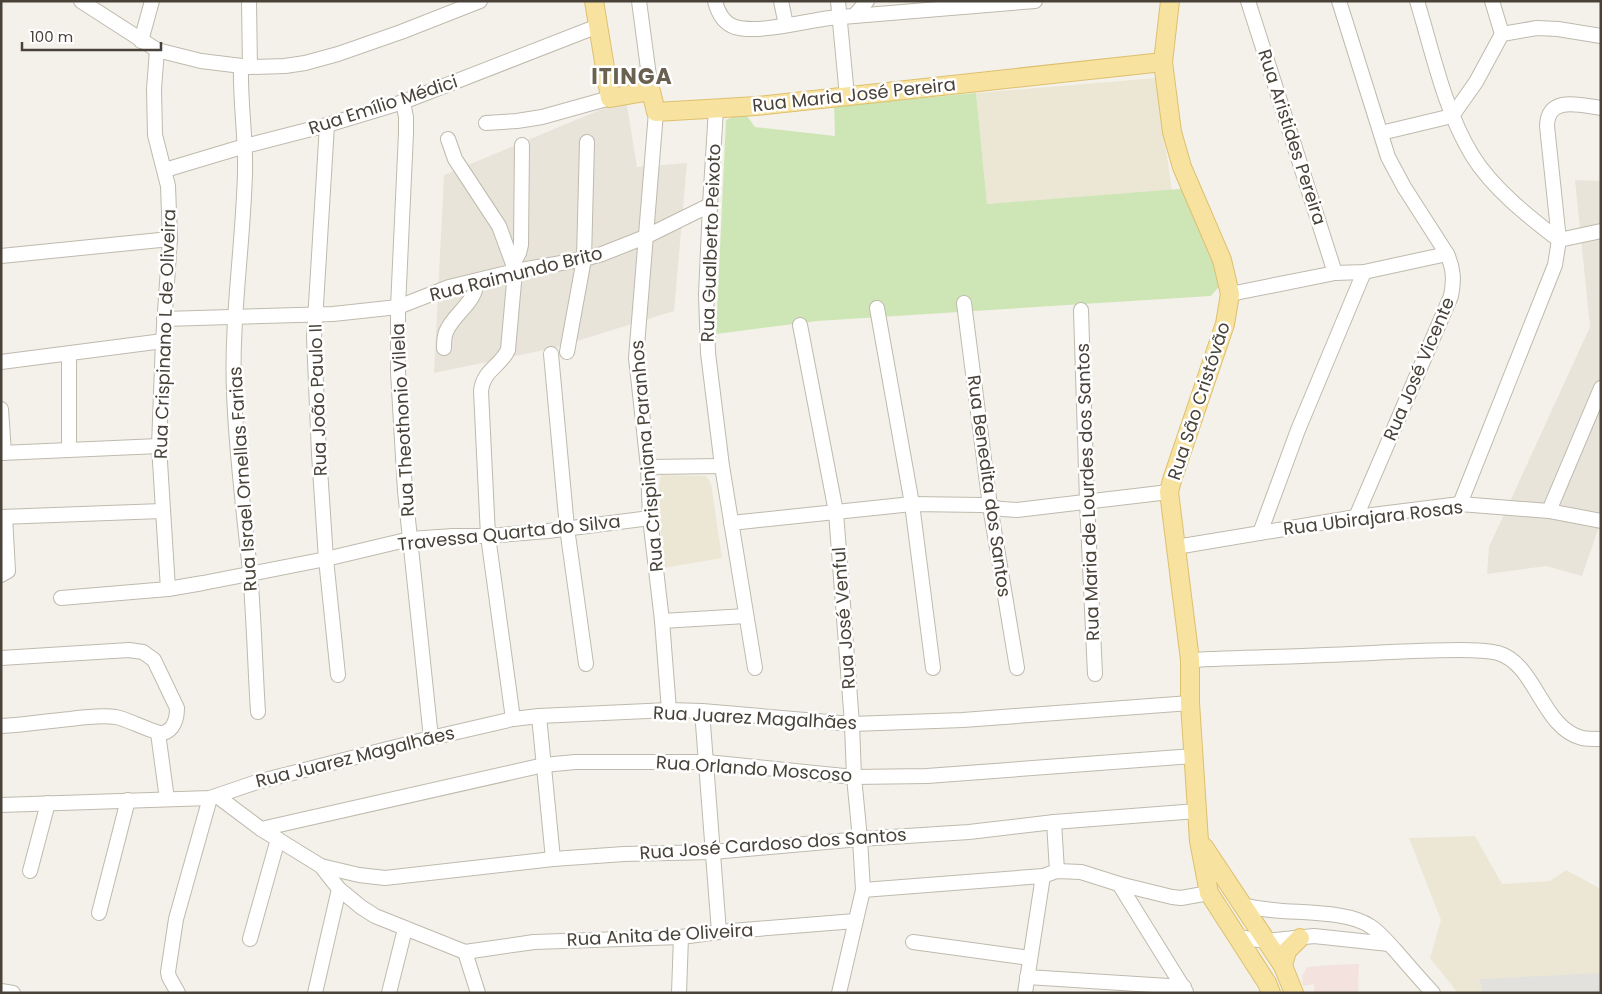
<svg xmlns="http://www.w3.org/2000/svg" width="1602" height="994" font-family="Poppins,sans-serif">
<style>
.residential{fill:#e8e4d9}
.education{fill:#ece7d5}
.medical{fill:#f4e2df}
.green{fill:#cee6b6}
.parking{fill:#e3e1de}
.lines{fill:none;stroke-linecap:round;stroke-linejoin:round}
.minor-casing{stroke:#bfbaad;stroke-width:16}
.major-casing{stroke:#ddc06f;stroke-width:20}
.minor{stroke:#fff;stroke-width:14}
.major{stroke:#f8e29f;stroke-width:18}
.labels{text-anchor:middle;stroke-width:5;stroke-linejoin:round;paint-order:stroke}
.street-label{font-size:18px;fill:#484239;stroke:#fff}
.district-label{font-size:22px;font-weight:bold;letter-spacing:1px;fill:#6a6150;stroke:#fff}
</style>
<rect width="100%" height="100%" fill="#f4f1ea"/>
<g class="residential">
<path d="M626 99 637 167 687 163 674 311 554 348 434 373 444 175Z"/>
<path d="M1575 180 1601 181V521L1582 576 1546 566 1487 574 1489 547 1590 327Z"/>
</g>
<g class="education">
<path d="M1156 78 1172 191 987 204 976 93Z"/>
<path d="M661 475 706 476 711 484 722 558 664 568 657 499Z"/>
<path d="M1475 836 1502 884 1550 881 1566 870 1601 889V993L1457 992 1430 958 1441 920 1409 838Z"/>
</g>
<path class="medical" d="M1359 964 1358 993H1314V984L1303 986 1302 976 1307 967 1329 965Z"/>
<path class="green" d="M976 93 987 204 1192 188 1227 277 1211 296 817 321 716 334 726 120 744 112 755 127 835 136 834 106Z"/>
<path class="parking" d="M1601 973V993H1483L1479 979Z"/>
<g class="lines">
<defs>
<g id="minor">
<path d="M81 1 157 50 201 61 250 67 285 66 305 63 338 54 401 32 480 1"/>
<path d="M639 1 651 91"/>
<path d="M715 1C718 13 723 23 735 27 758 34 805 21 830 18 898 12 966 7 1035 1"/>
<path d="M781 1 786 25"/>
<path d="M838 1 847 96"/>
<path d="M1248 1 1335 273"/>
<path d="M1339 1 1388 157 1404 187 1447 254C1454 269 1454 281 1451 296L1356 517"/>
<path d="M1417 1C1433 53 1444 109 1472 155 1492 188 1529 217 1559 240"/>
<path d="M1492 1 1502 34"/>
<path d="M249 2 250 67"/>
<path d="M854 16 867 1"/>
<path d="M1502 34 1537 28 1558 29 1601 36"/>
<path d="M141 41 152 1"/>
<path d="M157 50 154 89 155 135 168 186 170 239 163 341 159 446 168 589"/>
<path d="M241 67C240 102 246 137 245 173 243 246 231 319 234 392 236 452 244 512 250 572 254 619 255 665 258 712"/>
<path d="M403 102 406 117V133L398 307V372L405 491 431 738"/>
<path d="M716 109 710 205 706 295 708 353 722 466 755 668"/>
<path d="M656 112 636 358 648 467 650 518 662 621 669 710"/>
<path d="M1452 116 1476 82 1502 34"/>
<path d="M486 123 517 121 542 117 610 98"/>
<path d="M327 125 314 337 319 454 326 559 338 675"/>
<path d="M1381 133 1452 116"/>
<path d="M448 139 455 159 499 226 513 264 515 271 508 350C500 367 483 370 481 391L488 536 513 719"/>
<path d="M165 170 245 146 327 125 403 102 598 26"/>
<path d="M1559 240 1601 231"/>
<path d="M1 256 170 239"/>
<path d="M513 264 519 253 521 245 522 145"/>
<path d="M1230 294 1335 273 1364 272 1447 254"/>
<path d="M964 303 990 506 1017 668"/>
<path d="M877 308 912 504 933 668"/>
<path d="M1081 310 1087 501 1095 674"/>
<path d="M164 319 333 314 398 307 449 287 515 271 584 259 602 254 645 237 710 205"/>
<path d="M800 325 836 512 852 724 854 777 860 839 863 890 839 993"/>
<path d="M444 348C444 343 444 337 446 332 453 314 478 301 476 281"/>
<path d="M567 352 584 259 587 142"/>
<path d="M551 354 567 528 586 664"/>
<path d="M1 362 163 341"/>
<path d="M1 409 4 453"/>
<path d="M69 450V354"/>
<path d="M1 453 159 446"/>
<path d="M648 467 722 466"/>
<path d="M1460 504 1555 265 1559 240 1547 126C1548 95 1580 105 1601 108"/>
<path d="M1549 511 1601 388"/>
<path d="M1 517 162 511"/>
<path d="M731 523 912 504 982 505 1002 509 1017 510 1169 492"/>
<path d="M1260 533 1298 430 1364 272"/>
<path d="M1176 547 1356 517 1460 504 1549 511 1601 521"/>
<path d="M1 575 8 571 5 517"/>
<path d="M61 598 168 589 203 583 326 559 410 539 453 536H488L548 531 650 518"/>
<path d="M662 621 746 616"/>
<path d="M1 658 129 650 143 652 154 660 177 708C177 718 174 730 163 733 156 734 127 719 116 717 101 715 85 717 70 719 47 721 24 725 1 726"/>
<path d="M1190 660C1257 657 1324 656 1391 652 1414 651 1437 650 1460 650 1473 650 1485 650 1498 653 1536 664 1542 728 1582 738 1588 739 1595 739 1601 739"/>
<path d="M702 711 719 932"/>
<path d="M539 716 553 859"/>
<path d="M158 733 167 799"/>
<path d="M217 796 261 829 321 866 339 889 361 907 375 916 465 952 478 993"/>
<path d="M1 805 210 798 257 782 431 738 513 719 539 716 669 710 702 711 852 724 963 720 1190 703"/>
<path d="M1054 822 1057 871"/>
<path d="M261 829 544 765 575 762H707L854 777 927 776 1193 756"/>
<path d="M321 866 359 875 385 878 553 859 624 854 713 852 860 839 969 832 1054 822 1197 811"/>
<path d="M30 871 48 803"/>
<path d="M1119 884 1186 992"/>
<path d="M863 890 1043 876 1057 871 1081 872 1119 884 1172 897 1181 898 1209 893"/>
<path d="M1243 905C1279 916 1342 907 1370 926 1380 932 1387 942 1395 950 1407 964 1420 979 1433 993"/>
<path d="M99 913 128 800"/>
<path d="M1238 937 1266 941 1314 936 1389 944"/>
<path d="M250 939 278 839"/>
<path d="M913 942 1030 958"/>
<path d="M465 952 534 942 681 937 719 932 855 921"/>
<path d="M1027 977 1184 987"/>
<path d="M1 991 13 993"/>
<path d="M178 993 169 977 168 972 176 919 210 798"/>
<path d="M315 993 339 889"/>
<path d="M389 993 405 929"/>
<path d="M679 993 681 937"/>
<path d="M1025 993 1043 876"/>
</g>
<g id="major">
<path d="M594 1 610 98 651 91 656 112 757 106 1163 62"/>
<path d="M1170 1 1163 62 1172 132 1182 167 1222 260 1230 294 1225 324 1172 480 1169 492 1190 660V703L1199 841 1209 893 1267 983 1271 993"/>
<path d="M1204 847 1283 966 1294 993"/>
<path d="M1283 966 1287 951 1300 938"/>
</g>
</defs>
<use href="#minor" class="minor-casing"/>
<use href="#major" class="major-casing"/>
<use href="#minor" class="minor"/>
<use href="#major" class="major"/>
</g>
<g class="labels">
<g class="street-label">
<text transform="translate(854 95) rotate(-6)" y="6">Rua Maria José Pereira</text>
<text transform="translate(383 105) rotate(-18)" y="6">Rua Emílio Médici</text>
<text transform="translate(1292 137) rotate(72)" y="6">Rua Aristides Pereira</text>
<text transform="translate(711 243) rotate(-88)" y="6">Rua Gualberto Peixoto</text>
<text transform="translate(516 274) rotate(-14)" y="6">Rua Raimundo Brito</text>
<text transform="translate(165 334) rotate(-88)" y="6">Rua Crispinano L de Oliveira</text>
<text transform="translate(1419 369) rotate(-67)" y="6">Rua José Vicente</text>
<text transform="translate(318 400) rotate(-92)" y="6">Rua João Paulo II</text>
<text transform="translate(1199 401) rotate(-72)" y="6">Rua São Cristóvão</text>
<text transform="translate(403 420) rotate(-93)" y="6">Rua Theothonio Vilela</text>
<text transform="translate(647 456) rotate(-95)" y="6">Rua Crispiniana Paranhos</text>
<text transform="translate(243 479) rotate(-94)" y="6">Rua Israel Ornellas Farias</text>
<text transform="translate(989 486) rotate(82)" y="6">Rua Benedita dos Santos</text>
<text transform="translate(1088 492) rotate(-92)" y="6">Rua Maria de Lourdes dos Santos</text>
<text transform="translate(1373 518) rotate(-7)" y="6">Rua Ubirajara Rosas</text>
<text transform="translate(509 533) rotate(-6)" y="6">Travessa Quarta do Silva</text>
<text transform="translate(844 618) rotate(-94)" y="6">Rua José Venful</text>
<text transform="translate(755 718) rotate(3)" y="6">Rua Juarez Magalhães</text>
<text transform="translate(355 757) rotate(-14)" y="6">Rua Juarez Magalhães</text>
<text transform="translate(754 769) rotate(4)" y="6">Rua Orlando Moscoso</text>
<text transform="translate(773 844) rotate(-4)" y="6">Rua José Cardoso dos Santos</text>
<text transform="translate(660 935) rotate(-3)" y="6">Rua Anita de Oliveira</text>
</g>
<g class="district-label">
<text x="632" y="84">ITINGA</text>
</g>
</g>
<rect width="1602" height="994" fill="none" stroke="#484239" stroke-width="5"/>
<path d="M22 42v8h139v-8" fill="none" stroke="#484239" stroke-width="2.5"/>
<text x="30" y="42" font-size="15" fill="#484239" stroke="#ffffff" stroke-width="4" paint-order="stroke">100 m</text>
</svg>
